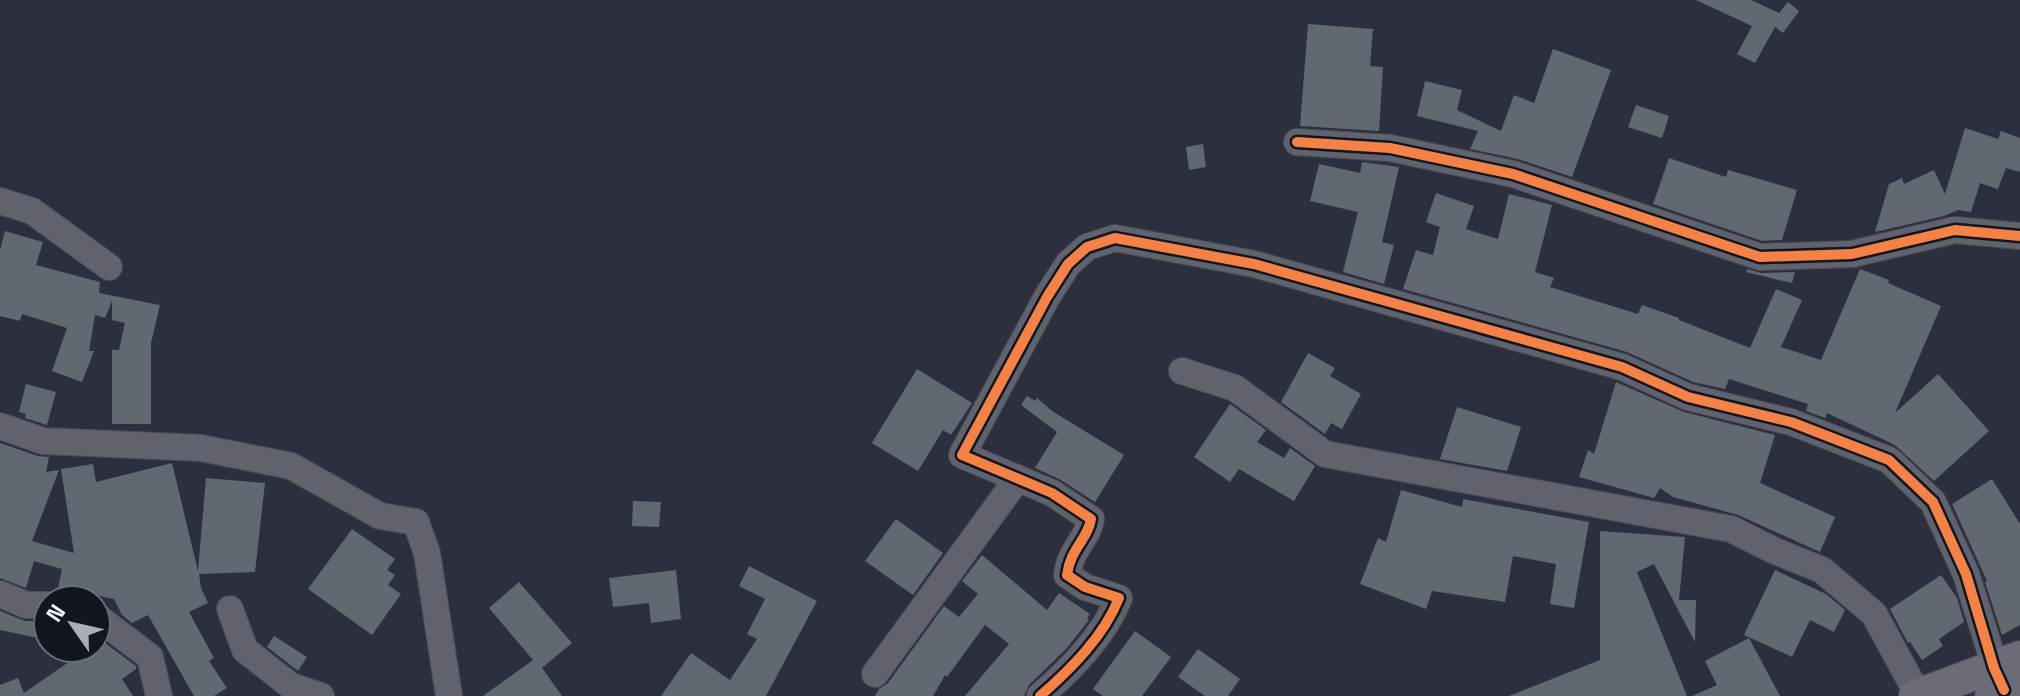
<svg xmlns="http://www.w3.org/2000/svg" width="2020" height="696" font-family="'Space Grotesk',sans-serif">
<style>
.building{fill:#616872}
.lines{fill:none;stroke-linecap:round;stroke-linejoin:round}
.minor-casing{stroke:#4a4d57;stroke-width:28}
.major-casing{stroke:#4a4d57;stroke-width:34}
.minor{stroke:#60636d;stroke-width:26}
.major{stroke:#6b6c78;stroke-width:32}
.cycleway-casing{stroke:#121621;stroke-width:15}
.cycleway{stroke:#f48246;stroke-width:10}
</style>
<rect width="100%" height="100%" fill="#2c303e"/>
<g class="building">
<path d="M1696 0H1751L1779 13 1788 2 1799 11 1783 33 1775 27 1755 63 1737 54 1752 26Z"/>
<path d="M1308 24 1373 29 1370 66 1383 67 1379 131 1300 126Z"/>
<path d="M1553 49 1611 70 1572 177 1518 159 1470 149 1478 131 1417 116 1425 81 1462 90 1457 110 1501 131 1514 95 1534 103Z"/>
<path d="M1636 105 1669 116 1662 138 1628 127Z"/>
<path d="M1965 128 1998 139 2001 131 2020 138V172L2006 168 1998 189 1980 183 1971 212 1958 210 1944 216 1875 232 1889 184 1902 178 1904 184 1934 170 1945 194Z"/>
<path d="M1203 144 1206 167 1189 170 1186 147Z"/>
<path d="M1669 158 1726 177 1728 170 1797 190 1782 240 1762 241 1653 204Z"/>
<path d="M1362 162 1399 167 1382 242 1394 245 1384 284 1343 272 1358 212 1310 201 1319 164 1360 173Z"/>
<path d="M1436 193 1474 206 1466 229 1498 239 1509 194 1552 205 1535 272 1554 278 1550 287 1638 314 1642 305 1679 318V320L1750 348 1776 289 1802 300 1781 347 1821 360 1860 269 1889 280 1888 283 1941 306 1895 413 1938 374 1989 431 1934 481 1895 445 1827 413 1825 418 1806 411 1808 404 1729 379 1725 389 1693 382 1627 352 1403 289 1416 250 1433 255 1440 227 1426 222Z"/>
<path d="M5 231 43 242 36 265 100 282 99 293 160 305 151 343V424H112V350H119L125 323 112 320V301L105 318 95 315 89 351H94L82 382 52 371 67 328 22 314 20 321 0 316V250Z"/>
<path d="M1747 269 1761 273 1795 272 1792 283 1746 272Z"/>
<path d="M1308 353 1335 368 1330 376 1361 394 1342 429 1331 423 1325 434 1281 402Z"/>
<path d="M917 369 972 403 951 435 943 430 918 471 872 443Z"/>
<path d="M1616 382 1684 412 1775 435 1760 483 1835 517 1820 552 1738 515 1673 497 1660 488 1654 498 1579 477 1588 450 1594 454Z"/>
<path d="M26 384 56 392 47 425 25 418 26 414 19 412Z"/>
<path d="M1027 396 1035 401 1037 398 1052 411 1124 455 1095 502 1061 480 1035 468 1057 432 1021 405Z"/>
<path d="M1230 404 1266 430 1257 442 1284 458 1290 448 1315 466 1294 501 1239 469 1230 482 1194 457Z"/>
<path d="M1457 407 1521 427 1507 471 1440 459Z"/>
<path d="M0 443 38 456 49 457 46 472 59 470 32 541 74 553 61 469 93 464 96 482 172 463 198 571 206 478 265 483 255 572 199 574 201 588 208 603 189 612 214 658 209 661 227 688 214 696H194L148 615 132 623 122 615 114 599 58 588 62 569 34 561 26 588 0 578Z"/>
<path d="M1992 479 2020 524V625L2002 635 1985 582 1987 581 1952 504Z"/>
<path d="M1401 490 1462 507 1463 499 1589 522 1574 608 1550 604 1556 564 1513 556 1505 602 1432 591 1426 609 1360 584 1378 538 1386 542Z"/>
<path d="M633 501 661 502 659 527 632 526Z"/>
<path d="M896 519 943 553 913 595 865 561Z"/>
<path d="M352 529 395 559 387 570 395 575 388 585 401 594 372 635 308 589Z"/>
<path d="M1600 531 1685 537 1679 600H1696L1695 642 1654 564 1637 572 1687 696H1509L1600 660Z"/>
<path d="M982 555 1047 610 1059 593 1090 614 1087 618 1089 620 1067 648 1029 685 1024 696H965L1009 644 985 625 947 677 945 675 933 696H875L879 689 888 683 944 606 959 617 978 594 962 581Z"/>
<path d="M749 566 817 601 766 696H661L691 653 730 680 757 639 747 634 765 599 739 586Z"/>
<path d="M676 570 681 619 651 623 649 603 613 607 609 578Z"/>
<path d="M1775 570 1826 594 1845 610 1834 632 1810 620 1792 657 1744 635Z"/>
<path d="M1941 575 1957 598 1964 622 1939 639 1943 646 1922 660 1910 642 1908 643 1890 609Z"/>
<path d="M519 582 572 643 542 668 562 696H483L533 660 489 608Z"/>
<path d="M0 611 25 621H48V640L0 630Z"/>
<path d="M1135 631 1171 657 1142 696H1103L1093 689Z"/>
<path d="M274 636 307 657 298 671 267 647Z"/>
<path d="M1749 638 1780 696H1692L1717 685 1705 661Z"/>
<path d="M105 643 136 666V669L122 679 133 696H0V685L18 678 24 693 89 648H97Z"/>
<path d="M1198 649 1240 679 1228 696H1205L1178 677Z"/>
</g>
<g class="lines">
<defs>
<g id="minor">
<path d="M1297 142 1390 148 1513 174 1760 257 1852 254 1955 230 2020 236"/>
<path d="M0 201 32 211 109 267"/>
<path d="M1182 371 1235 388 1325 454 1731 529 1775 551 1822 570 1874 614 1918 695"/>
<path d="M0 426 43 441 201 448 291 466 380 516 416 522 427 553 449 696"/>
<path d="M0 594 26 605H48"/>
<path d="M230 609 245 650 291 686 321 696"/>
<path d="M96 616 150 657 159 696"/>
<path d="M875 674 1018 478"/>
<path d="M1040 696C1071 669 1104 636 1119 598L1085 587 1067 575C1070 549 1088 539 1091 519L1052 493 962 455 1047 297 1068 264 1087 247 1115 238 1254 264 1622 367 1688 397 1791 422 1889 460 1933 502 1966 574 2001 685"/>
</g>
<g id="major">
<path d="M1915 696 2020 657"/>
<path d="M1991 696 2020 683"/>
</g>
</defs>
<use href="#minor" class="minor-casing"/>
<use href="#major" class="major-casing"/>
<use href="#minor" class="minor"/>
<use href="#major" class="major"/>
<defs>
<g id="cycleway">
<path d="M1297 142 1390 148 1513 174 1760 257 1852 254 1955 230 2020 236"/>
<path d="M1040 696C1071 669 1104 636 1119 598L1085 587 1067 575C1070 549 1088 539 1091 519L1052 493 962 455 1047 297 1068 264 1087 247 1115 238 1254 264 1622 367 1688 397 1791 422 1889 460 1933 502 1966 574 1994 668 2004 690"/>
</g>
</defs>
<use href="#cycleway" class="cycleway-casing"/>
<use href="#cycleway" class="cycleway"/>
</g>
<g transform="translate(72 624) rotate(304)"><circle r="38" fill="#121621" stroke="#6b6e79" stroke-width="2"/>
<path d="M0-6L14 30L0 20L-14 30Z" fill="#abafba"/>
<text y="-12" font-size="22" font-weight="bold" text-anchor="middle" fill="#f0f3fd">N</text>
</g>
</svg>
